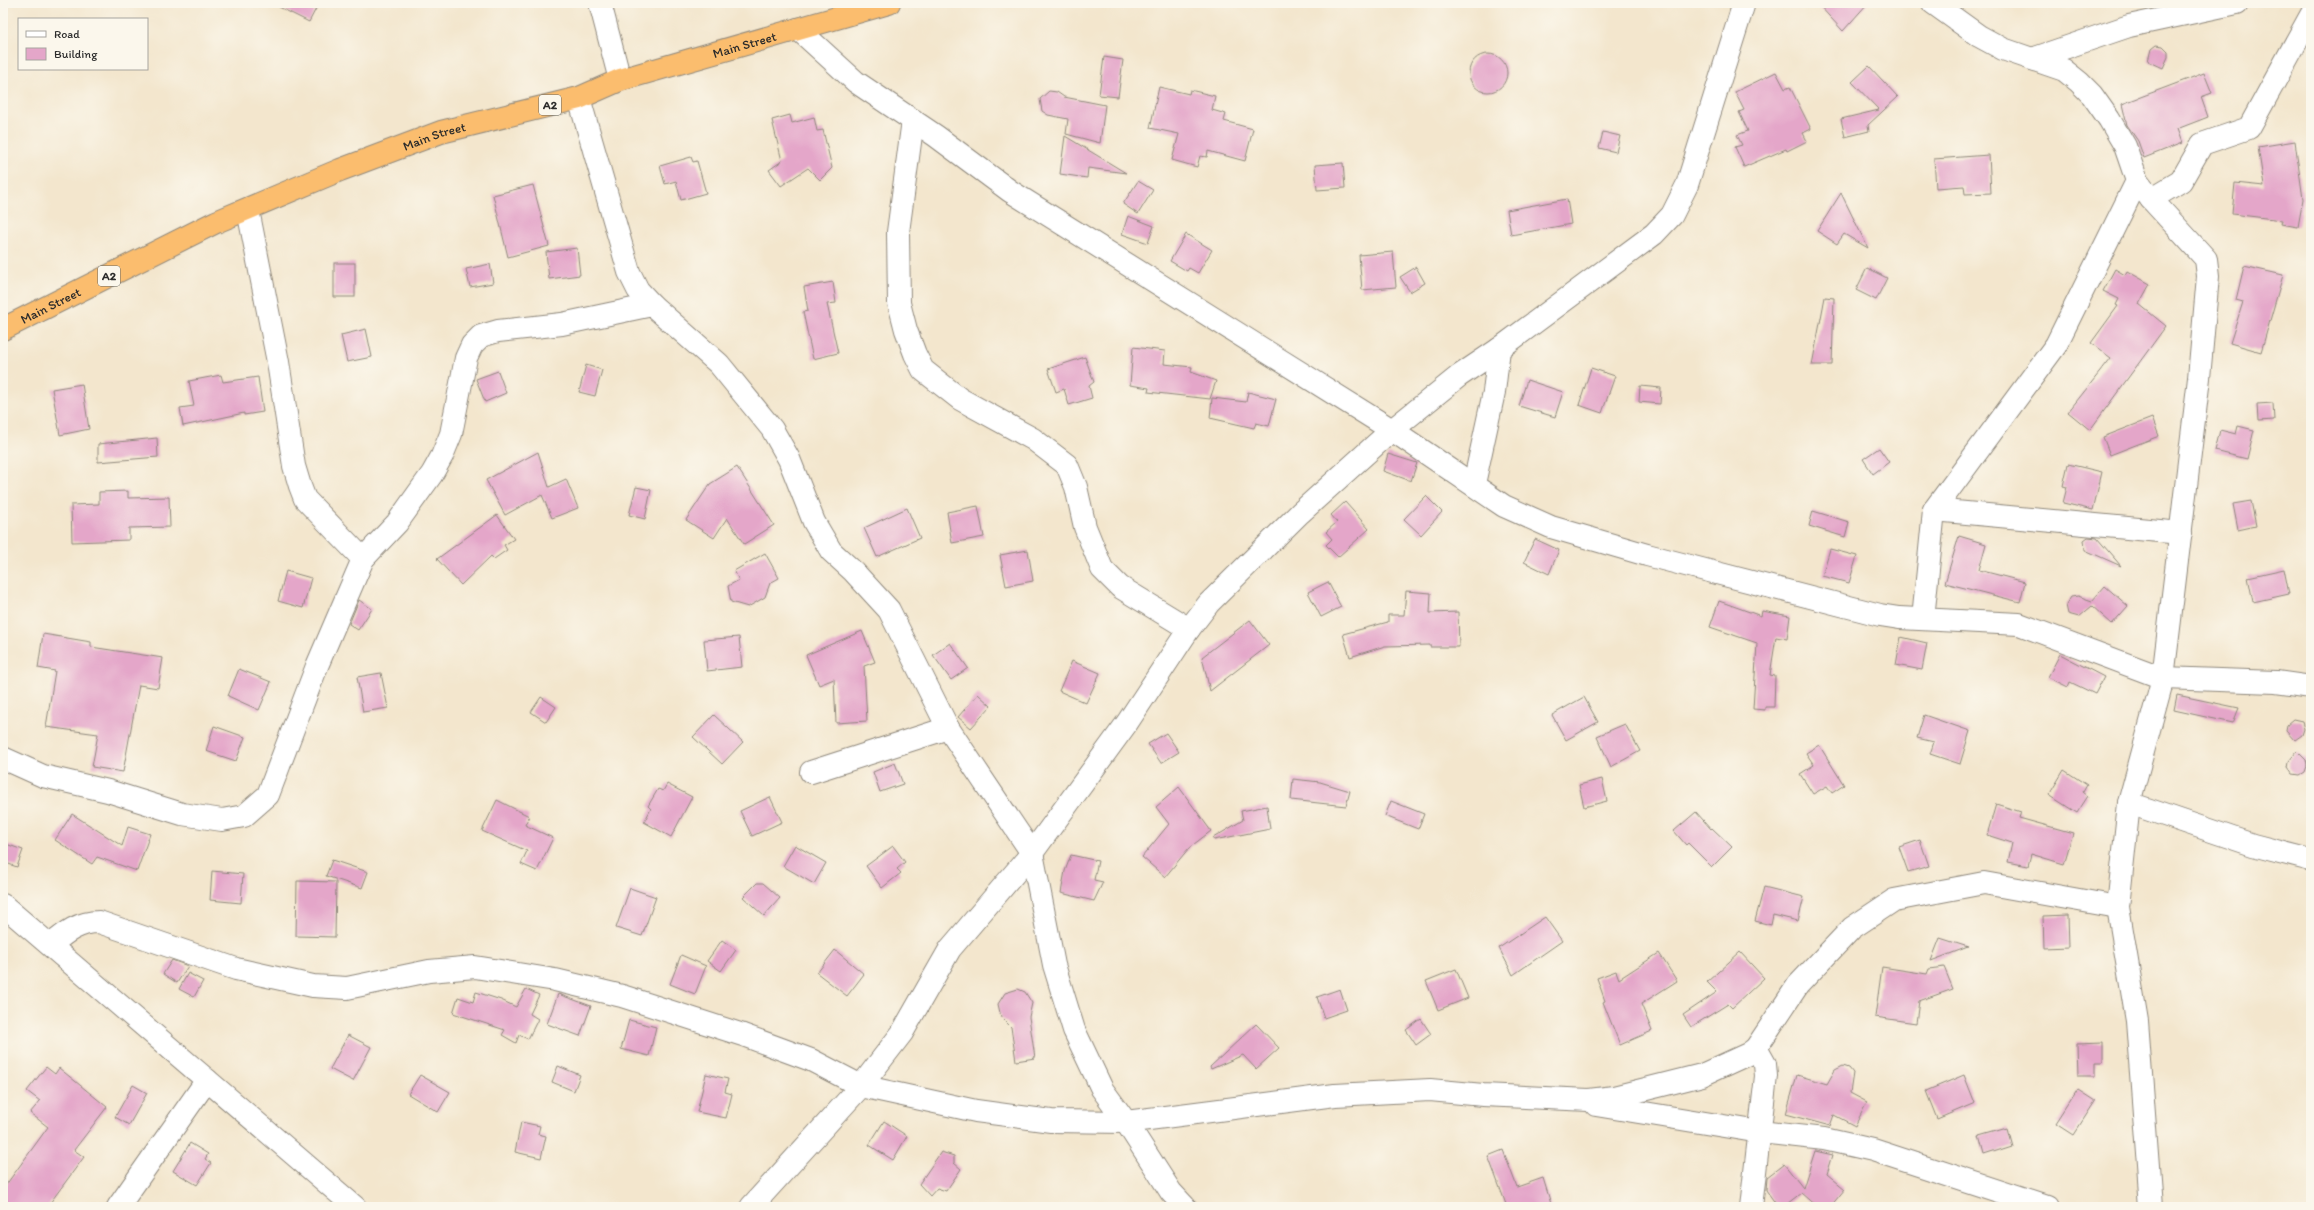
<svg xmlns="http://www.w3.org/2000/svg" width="2314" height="1210" font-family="Itim,sans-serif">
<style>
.building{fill:#e4a6c9}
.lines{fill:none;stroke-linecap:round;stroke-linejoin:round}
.minor-casing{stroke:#8f887c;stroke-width:24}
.tertiary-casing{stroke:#8f887c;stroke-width:24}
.trunk-casing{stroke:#8f887c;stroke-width:24}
.minor{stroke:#fff;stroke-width:22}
.tertiary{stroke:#fff;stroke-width:22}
.trunk{stroke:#fbbd6e;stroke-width:22}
.labels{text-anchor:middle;stroke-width:3;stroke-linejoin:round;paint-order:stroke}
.shield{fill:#fbf7ec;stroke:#696865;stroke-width:1}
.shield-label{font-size:12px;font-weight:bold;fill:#2b2b2b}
.street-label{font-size:13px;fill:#2b2b2b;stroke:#fbf7ec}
</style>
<rect width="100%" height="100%" fill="#fbf7ec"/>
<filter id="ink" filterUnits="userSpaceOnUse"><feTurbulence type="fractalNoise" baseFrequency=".025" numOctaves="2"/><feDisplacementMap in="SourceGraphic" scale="8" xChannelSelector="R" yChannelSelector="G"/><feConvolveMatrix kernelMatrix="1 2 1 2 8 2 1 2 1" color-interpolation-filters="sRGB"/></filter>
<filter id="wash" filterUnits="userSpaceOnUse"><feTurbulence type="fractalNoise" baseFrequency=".012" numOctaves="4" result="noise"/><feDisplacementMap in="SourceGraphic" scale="16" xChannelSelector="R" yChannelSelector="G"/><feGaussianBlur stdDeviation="0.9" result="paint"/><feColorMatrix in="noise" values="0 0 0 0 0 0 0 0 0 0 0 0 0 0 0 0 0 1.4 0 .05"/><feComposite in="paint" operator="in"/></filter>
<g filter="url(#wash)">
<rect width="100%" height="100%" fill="#f3e6cd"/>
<g id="blocks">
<g class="building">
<path d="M271 3H319L309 22Z"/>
<path d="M1817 3H1868L1843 31Z"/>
<path d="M2156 45 2163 46 2168 51V57L2163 68 2148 61 2151 49Z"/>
<circle cx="1488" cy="73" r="19"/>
<path d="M1104 57 1123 60 1118 97 1099 95Z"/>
<path d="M1869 66 1898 97 1868 125 1869 131 1845 137 1841 119 1879 110 1852 82Z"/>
<path d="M1776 72 1785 89 1790 87 1811 129 1803 133 1807 141 1787 151 1786 149 1744 167 1735 147 1742 145 1737 135 1748 131 1739 112 1744 110 1735 92Z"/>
<path d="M2204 73 2212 93 2201 97 2208 117 2177 129 2182 143 2144 158 2138 141 2127 125 2122 104Z"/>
<path d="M1159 87 1189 94 1190 90 1215 96 1212 110 1226 114 1224 121 1253 129 1245 161 1208 151 1207 157 1200 156 1197 167 1172 160 1179 134 1150 128Z"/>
<path d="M1049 91 1057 92 1064 97 1105 105 1100 143 1066 134 1068 119 1048 115 1042 111 1040 99Z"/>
<path d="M790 115 792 123 814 117 817 131 823 130 832 168 820 180 808 168 781 186 769 170 782 161 772 120Z"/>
<path d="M1603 132 1620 136 1616 152 1599 148Z"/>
<path d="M1065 136 1126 173 1088 168 1087 178 1060 174Z"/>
<path d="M2295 141 2303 199 2298 227 2281 224 2282 220 2232 214 2235 183 2264 186 2258 147Z"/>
<path d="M1989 155 1991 193 1965 194 1964 186 1936 188 1934 159Z"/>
<path d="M691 157 693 162 697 161 706 193 681 200 676 181 665 184 660 166Z"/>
<path d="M1343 163 1345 188 1317 190 1315 165Z"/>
<path d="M1138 181 1153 190 1138 214 1123 204Z"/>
<path d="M533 185 549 246 508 257 493 195Z"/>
<path d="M1841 193 1868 248 1844 234 1837 244 1817 231Z"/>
<path d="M1567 199 1571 224 1511 235 1507 210Z"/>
<path d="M1128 216 1154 226 1148 243 1122 234Z"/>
<path d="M1186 234 1212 250 1198 273 1189 268 1187 271 1170 261Z"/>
<path d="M577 248 580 275 549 279 546 252Z"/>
<path d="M1393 252 1396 287 1362 290 1359 255Z"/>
<rect x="334" y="263" width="21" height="34"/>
<path d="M490 264 493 283 470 287 466 269Z"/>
<path d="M2244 266 2283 275 2261 352 2230 343 2243 302 2236 300Z"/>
<path d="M1416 267 1425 283 1410 292 1400 277Z"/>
<path d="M1867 268 1887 278 1876 300 1856 290Z"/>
<path d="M2115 269 2125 275 2127 271 2150 284 2139 304 2166 326 2090 430 2068 412 2111 358 2091 343 2118 306 2116 305 2119 299 2103 291Z"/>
<path d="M833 282 836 303 827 304 838 353 813 359 803 312 808 311 804 287Z"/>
<path d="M1825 297 1834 298 1832 365H1812Z"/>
<path d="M366 329 372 357 347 362 341 335Z"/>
<path d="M1133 347 1165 351 1164 364 1192 367 1191 372 1216 381 1210 399 1148 392 1149 388 1130 385Z"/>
<path d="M1085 357 1094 382 1089 386 1092 398 1069 405 1064 389 1056 392 1048 369Z"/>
<path d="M586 365 602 370 595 396 579 392Z"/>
<path d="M1591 368 1615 376 1602 413 1579 405Z"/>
<path d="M498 371 506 393 485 402 476 379Z"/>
<path d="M221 375 223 382 258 377 263 412 244 415V413L183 426 180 408 194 406 189 381Z"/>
<path d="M1527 380 1563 392 1555 417 1519 406Z"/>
<path d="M82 384 89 429 60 435 52 389Z"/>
<path d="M1640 386 1661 388 1660 404 1639 402Z"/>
<path d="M1248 392 1276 399 1269 426 1256 423 1254 428 1210 418 1212 398 1246 402Z"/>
<path d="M2273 403 2274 420 2258 421 2257 404Z"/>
<path d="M2152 418 2159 436 2110 455 2103 437Z"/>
<path d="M2238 426 2254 430 2247 459 2215 451 2220 430 2236 434Z"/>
<path d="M157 438 158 457 98 462V444Z"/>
<path d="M1879 448 1889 462 1873 474 1863 459Z"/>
<path d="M538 452 549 487 566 479 578 508 552 518 542 495 505 515 486 480Z"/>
<path d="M1388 454 1417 463 1411 481 1383 471Z"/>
<path d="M2068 464 2102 472 2093 510 2063 503 2067 487 2063 486Z"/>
<path d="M737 467 774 525 744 544 727 518 714 538 686 520 710 484Z"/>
<path d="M636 487 651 490 645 519 629 515Z"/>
<path d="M128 491V498L169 497 170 527 129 528V540L72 542 71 505 99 504V492Z"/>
<path d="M1426 496 1442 512 1421 535 1404 519Z"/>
<path d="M2251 501 2256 526 2238 530 2233 504Z"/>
<path d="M1345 502 1369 529 1338 557 1326 545 1332 539 1326 532 1337 522 1331 515Z"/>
<path d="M978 506 984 537 952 543 947 512Z"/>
<path d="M907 508 920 538 877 557 864 528Z"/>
<path d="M1813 511 1849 522 1845 537 1809 526Z"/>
<path d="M497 515 514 539 504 545 507 550 494 559 491 556 461 585 437 559Z"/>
<path d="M1959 536 1986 544 1979 570 2025 582 2020 602 1945 583Z"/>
<path d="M2088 537 2097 538 2121 566 2085 550 2084 540Z"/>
<path d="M1535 539 1559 550 1549 574 1524 562Z"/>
<path d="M1830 549 1857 556 1849 583 1822 576Z"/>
<path d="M1028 550 1033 581 1006 586 1000 555Z"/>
<path d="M765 553 779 578 770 583 765 597 748 607 731 602 728 586 739 580 734 571Z"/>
<path d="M2284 569 2289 594 2253 602 2248 577Z"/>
<path d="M286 571 311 578 303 608 278 601Z"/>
<path d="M1328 582 1341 607 1321 617 1308 592Z"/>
<path d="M2105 586 2128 606 2112 624 2092 606 2079 617 2068 614 2066 605 2071 597 2078 596 2092 601Z"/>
<path d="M1406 591 1431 593 1430 613 1458 612 1459 647H1430V645L1385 646 1350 657 1343 634 1388 622V615H1404Z"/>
<path d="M359 600 372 609 358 630 349 624Z"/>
<path d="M1719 601 1761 616 1762 611 1790 616 1787 639 1776 637 1770 675 1775 676 1774 707H1765V710L1753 709 1757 643 1710 627Z"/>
<path d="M1250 620 1269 645 1210 691 1202 657Z"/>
<path d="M862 631 875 662 864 666 867 721 836 723 834 679 819 685 806 655Z"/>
<path d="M43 634 91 642V647L163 658 158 688 139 685 123 772 92 767 98 734 46 727 55 671 38 668Z"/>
<path d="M739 637 742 667 707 671 704 640Z"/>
<path d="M1901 637 1927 643 1922 670 1896 665Z"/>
<path d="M950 643 968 668 951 680 933 655Z"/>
<path d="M2060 654 2104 677 2095 694 2070 682 2068 687 2048 677Z"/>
<path d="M1072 661 1100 673 1086 703 1059 691Z"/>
<path d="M239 669 271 682 259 710 228 696Z"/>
<path d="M381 673 388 708 363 712 357 677Z"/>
<path d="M978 694 991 706 971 728 958 717Z"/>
<path d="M2177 695 2239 708 2233 723 2174 710Z"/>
<path d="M541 697 556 707 546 722 531 712Z"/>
<path d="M1584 697 1598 722 1566 740 1552 715Z"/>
<path d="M714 715 743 742 722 764 693 737Z"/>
<path d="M1924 715 1970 731 1960 764 1930 754 1934 742 1917 738Z"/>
<path d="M2293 720 2302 722 2304 729 2302 735 2295 740 2286 730 2287 725Z"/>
<path d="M1625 724 1640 751 1611 767 1597 736Z"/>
<path d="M214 726 245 737 236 761 206 751Z"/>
<path d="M1166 733 1179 752 1161 763 1148 744Z"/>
<path d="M1819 745 1844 785 1832 793 1827 786 1813 794 1800 774 1814 765 1806 753Z"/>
<path d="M2297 751 2306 760 2307 766 2305 772 2300 775 2293 774 2288 767 2289 761Z"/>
<path d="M895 763 903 784 880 792 873 772Z"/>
<path d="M2064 770 2087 785 2083 792 2088 796 2077 813 2049 795Z"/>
<path d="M1293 779 1320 782 1350 791 1346 806 1291 800Z"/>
<path d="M1602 779 1607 801 1584 807 1579 785Z"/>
<path d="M667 784 692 797 671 837 644 822 651 809 648 806 658 789 663 791Z"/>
<path d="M1179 787 1211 831 1189 848 1165 877 1142 857 1169 824 1156 807Z"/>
<path d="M770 797 782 822 752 836 740 811Z"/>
<path d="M497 800 529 816 525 825 553 838 537 871 521 864 527 851 482 831Z"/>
<path d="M1391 801 1424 814 1418 829 1385 816Z"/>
<path d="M1996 804 2021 812 2019 818 2073 833 2064 864 2031 854 2028 866 2008 862 2012 843 1987 835Z"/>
<path d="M1267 806 1270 829 1214 840 1213 838 1243 820 1241 811Z"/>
<path d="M1696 812 1711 829 1712 828 1732 847 1712 867 1688 843 1686 845 1674 831Z"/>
<path d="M72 814 122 846 128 827 150 834 137 871 97 857 92 864 55 840Z"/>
<path d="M1920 840 1929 866 1908 872 1899 847Z"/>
<path d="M3 843 23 850 17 867 3 862Z"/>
<path d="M795 845 826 863 814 884 783 866Z"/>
<path d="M893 846 905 862 897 869 901 873 882 888 866 866Z"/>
<path d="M1071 855 1098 861 1094 880 1103 882 1094 901 1061 893 1065 871Z"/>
<path d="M332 860 368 872 362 888 326 876Z"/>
<path d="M212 871 243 874 241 903 210 900Z"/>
<path d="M297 881 336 882 335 937 296 936Z"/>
<path d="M757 883H763L780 898 764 916 743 897Z"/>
<path d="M1764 887 1804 897 1798 921 1773 915 1771 925 1755 921Z"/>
<path d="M630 888 656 897 642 936 616 928Z"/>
<path d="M2068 915 2069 947 2044 948 2043 916Z"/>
<path d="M1545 917 1562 941 1513 975 1499 948Z"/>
<path d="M1940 938 1968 947 1931 961Z"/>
<path d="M722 940 736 950 721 971 707 961Z"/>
<path d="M835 950 864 974 847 996 817 973Z"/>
<path d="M1740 952 1764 978 1732 1008 1728 1004 1691 1027 1683 1015 1717 992 1707 982Z"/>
<path d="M1659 953 1677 981 1641 1004 1652 1031 1620 1045 1603 1002 1605 1001 1597 978 1616 971 1619 979Z"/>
<path d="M681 955 706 966 695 994 670 984Z"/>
<path d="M172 960 188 966 177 983 163 974Z"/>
<path d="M1882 967 1927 974 1929 969 1944 967 1953 989 1919 1001 1916 1023 1875 1017Z"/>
<path d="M1456 969 1468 998 1438 1010 1426 981Z"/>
<path d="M188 973 203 981 194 997 179 989Z"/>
<path d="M526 989 539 995 530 1014 538 1019 528 1039 519 1035 516 1043 502 1035 505 1030 453 1013 458 997 473 1002 476 992 501 1000 516 1007Z"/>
<path d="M1018 989 1025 992 1032 1003 1029 1017 1035 1058 1016 1061 1011 1027 1001 1017 998 1004 1005 993Z"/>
<path d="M1340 989 1347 1010 1324 1018 1317 997Z"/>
<path d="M558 994 591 1006 580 1036 547 1024Z"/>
<path d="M1421 1019 1431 1034 1416 1045 1406 1030Z"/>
<path d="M629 1020 656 1027 649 1056 621 1049Z"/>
<path d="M1256 1024 1279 1048 1256 1069 1243 1055 1211 1069 1210 1067Z"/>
<path d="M348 1035 371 1047 353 1081 330 1069Z"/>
<path d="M2103 1042V1062H2095V1076H2077L2076 1043Z"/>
<path d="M558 1066 580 1075 574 1091 552 1082Z"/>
<path d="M1843 1066 1849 1068 1853 1073 1850 1093 1867 1102 1855 1126 1834 1115 1830 1126 1786 1114 1797 1075 1827 1084 1835 1070Z"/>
<path d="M46 1067 55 1074 59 1068 107 1107 74 1150 84 1157 47 1207H3V1189L48 1127 30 1113 40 1101 27 1091Z"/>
<path d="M706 1074 728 1079 725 1092 732 1094 726 1118 697 1112Z"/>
<path d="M420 1075 450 1092 438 1112 408 1094Z"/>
<path d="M1964 1075 1975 1103 1937 1119 1926 1091Z"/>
<path d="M133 1085 147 1093 129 1125 115 1117Z"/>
<path d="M2079 1089 2096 1100 2074 1134 2057 1123Z"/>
<path d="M884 1121 907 1136 893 1160 869 1145Z"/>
<path d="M521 1122 540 1126 538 1134 546 1136 541 1158 515 1152Z"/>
<path d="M2007 1128 2012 1146 1984 1155 1979 1136Z"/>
<path d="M190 1143 208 1154 205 1159 211 1163 197 1185 173 1171Z"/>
<path d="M1503 1150 1517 1187 1543 1178 1552 1207H1507L1488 1156Z"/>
<path d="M1815 1151 1833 1155 1827 1174 1845 1189 1830 1207H1817L1801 1193 1783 1207H1778L1766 1190 1767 1177 1784 1164 1803 1188Z"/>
<path d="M941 1152 954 1156V1163L961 1169 946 1191 937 1188 930 1196 919 1184Z"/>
</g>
</g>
</g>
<g filter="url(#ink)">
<use href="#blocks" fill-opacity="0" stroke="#8f887c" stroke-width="1"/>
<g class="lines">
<defs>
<g id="minor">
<path d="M600 3 620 80"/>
<path d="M1933 3 1979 36 2003 49 2064 70 2079 82 2092 95 2109 119 2125 146 2137 181 2151 199 2206 259 2208 276 2199 378 2163 678 2129 803 2118 907 2137 1021 2151 1207"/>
<path d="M798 29 856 82 936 136 1010 191 1392 430 1504 506 1551 527 1647 555 1880 615 1899 618 2019 624 2163 678 2276 682 2311 687"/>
<path d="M2032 59 2129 26 2237 3"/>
<path d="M579 98 629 272 638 290 652 305 719 364 772 429 789 459 814 522 831 551 854 572 889 610 948 728 1032 853 1054 965 1074 1030 1102 1089 1126 1122 1171 1192 1185 1207"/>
<path d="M913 120 898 232 899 303 906 330 915 354 923 370 960 399 1033 439 1067 465 1076 487 1085 527 1102 569 1120 587 1189 629"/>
<path d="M2151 199 2181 181 2202 144 2249 128 2311 15"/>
<path d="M248 210 278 362 294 466 300 486 305 499 363 559"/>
<path d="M1474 484 1494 392 1499 349"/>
<path d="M1934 510 2181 533"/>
<path d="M1923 619 1934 510 2056 345 2137 181"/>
<path d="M3 758 43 776 108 791 182 814 222 820 244 816 268 795 317 666 363 559 397 523 432 474 442 456 451 434 466 358 472 345 481 336 498 331 562 324 652 305"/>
<path d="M811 772 948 728"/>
<path d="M2129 803 2253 845 2311 860"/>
<path d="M51 945C66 932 79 922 99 922L236 969 313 986 347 988 429 971 475 967 555 980 622 996 743 1035 811 1060 861 1086 976 1111 1051 1121 1126 1122 1335 1095 1430 1090 1483 1095 1589 1100 1614 1097 1702 1075 1748 1054 1756 1048 1798 985 1852 928 1894 900 1984 883 2118 907"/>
<path d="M1596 1105 1760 1132 1824 1139 1873 1150 2047 1207"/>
<path d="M118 1207 207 1080"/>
<path d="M751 1207 861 1086 902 1033 950 949 1032 853 1127 723 1189 629 1209 603 1300 513 1392 430 1459 376 1499 349 1654 234 1672 215 1687 185 1744 3"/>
<path d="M1751 1207 1766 1076 1765 1064 1756 1048"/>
</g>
<path id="tertiary" d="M3 905 355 1207"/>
<g id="trunk">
<path id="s1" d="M3 329 216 222 340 170 441 132 579 98 620 80 889 3"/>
</g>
</defs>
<use href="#minor" class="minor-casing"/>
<use href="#tertiary" class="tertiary-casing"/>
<use href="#trunk" class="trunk-casing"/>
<use href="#minor" class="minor"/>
<use href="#tertiary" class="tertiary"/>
<use href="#trunk" class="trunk"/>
</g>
</g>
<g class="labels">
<g class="shield">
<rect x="539" y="95" width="22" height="20" rx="3"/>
<rect x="98" y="266" width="22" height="20" rx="3"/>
</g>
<g class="shield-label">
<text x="550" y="109">A2</text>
<text x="109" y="280">A2</text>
</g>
<g class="street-label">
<text dy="5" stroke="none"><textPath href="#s1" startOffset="797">Main Street</textPath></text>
<text dy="5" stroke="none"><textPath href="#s1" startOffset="473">Main Street</textPath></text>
<text dy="5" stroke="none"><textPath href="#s1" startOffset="53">Main Street</textPath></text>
</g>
</g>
<rect width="2314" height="1210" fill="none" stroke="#fbf7ec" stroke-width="16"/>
<rect x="18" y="18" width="130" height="52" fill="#fbf7ec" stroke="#a8a59f"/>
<rect x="26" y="31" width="20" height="6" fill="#ffffff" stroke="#a8a59f"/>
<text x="54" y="38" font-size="12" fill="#2b2b2b">Road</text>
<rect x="26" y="48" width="20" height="12" fill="#e4a6c9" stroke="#a8a59f"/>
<text x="54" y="58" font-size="12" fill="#2b2b2b">Building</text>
</svg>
